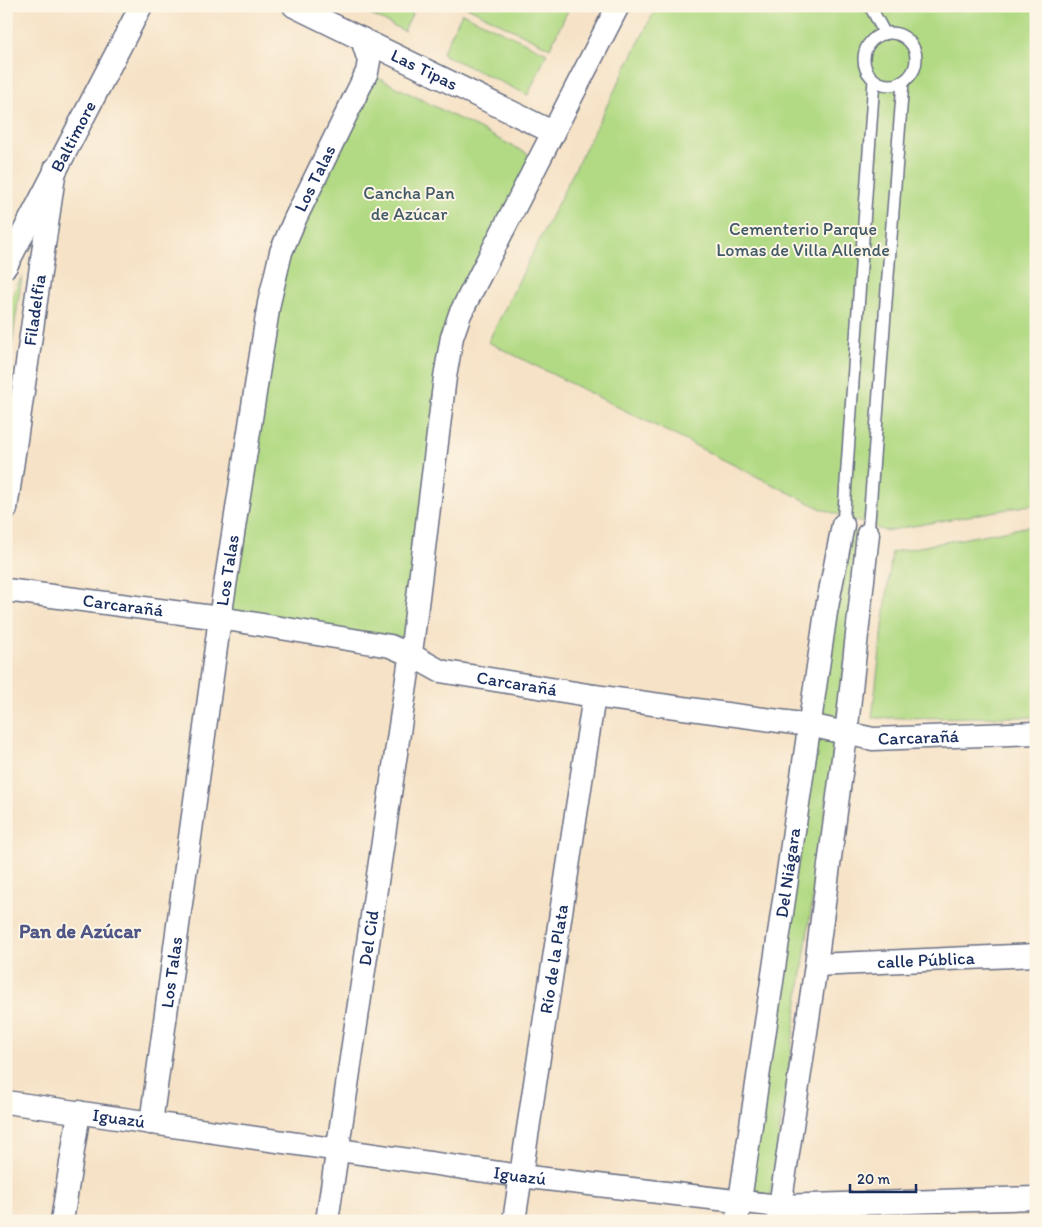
<svg xmlns="http://www.w3.org/2000/svg" width="1042" height="1227" font-family="Itim,sans-serif">
<style>
.green{fill:#b2da84;stroke:#668471}
.lines{fill:none;stroke-linecap:round;stroke-linejoin:round}
.service-casing{stroke:#686e82;stroke-width:14}
.minor-casing{stroke:#686e82;stroke-width:25}
.service{stroke:#fff;stroke-width:11}
.minor{stroke:#fff;stroke-width:22}
.labels{text-anchor:middle;stroke-width:4;stroke-linejoin:round;paint-order:stroke}
.street-label{font-size:18px;fill:#1b2f5e;stroke:#fcf5e5}
.park-label{font-size:18px;fill:#415a68;stroke:#fcf5e5}
.quarter-label{font-size:20px;font-weight:bold;fill:#505686;stroke:#fcf5e5}
</style>
<rect width="100%" height="100%" fill="#fcf5e5"/>
<filter id="ink" filterUnits="userSpaceOnUse"><feTurbulence type="fractalNoise" baseFrequency=".02" numOctaves="2"/><feDisplacementMap in="SourceGraphic" scale="10" xChannelSelector="R" yChannelSelector="G"/><feConvolveMatrix kernelMatrix="1 2 1 2 8 2 1 2 1" color-interpolation-filters="sRGB"/></filter>
<filter id="wash" filterUnits="userSpaceOnUse"><feTurbulence type="fractalNoise" baseFrequency=".0096" numOctaves="4" result="noise"/><feDisplacementMap in="SourceGraphic" scale="20" xChannelSelector="R" yChannelSelector="G"/><feGaussianBlur stdDeviation="1.12" result="paint"/><feColorMatrix in="noise" values="0 0 0 0 0 0 0 0 0 0 0 0 0 0 0 0 0 1.4 0 .05"/><feComposite in="paint" operator="in"/></filter>
<g filter="url(#wash)">
<rect width="100%" height="100%" fill="#f6e2c6"/>
<g class="green">
<path d="M353 6H416L404 31Z"/>
<path d="M465 6H570L550 48Z"/>
<path d="M657 6H1036V504L885 531 822 509 488 342Z"/>
<path d="M462 13 547 53 528 95 442 54Z"/>
<path d="M367 72 540 160 455 331 413 638 224 619 279 263Z"/>
<path d="M22 276 6 383V308Z"/>
<path d="M1036 525V717L872 718 892 552Z"/>
<path d="M848 530 861 532 837 724 817 717Z"/>
<path d="M817 730 836 733 770 1199 746 1195Z"/>
</g>
</g>
<g filter="url(#ink)">
<g class="lines">
<defs>
<g id="service">
<path d="M870 6 885 34"/>
<circle cx="890" cy="59" r="26"/>
<path d="M843 525 874 80"/>
<path d="M868 534 903 82"/>
</g>
<g id="minor">
<path id="s1" d="M294 6 554 133"/>
<path id="s2" d="M6 266 141 6"/>
<path id="s3" d="M6 509 55 169"/>
<path id="s4" d="M6 590 220 618 390 646 411 655 440 671 594 696 809 725 873 739 1036 733"/>
<path id="s5" d="M816 965 1036 955"/>
<path id="s6" d="M6 1102 520 1176 779 1206 1036 1198"/>
<path id="s7" d="M151 1123 220 618 269 303 281 252 295 219 367 72 369 61 362 39"/>
<path d="M778 1220 816 965 846 735 868 534"/>
<path d="M62 1221 79 1112"/>
<path id="s8" d="M327 1221 413 638 445 377 452 337 460 314 618 6"/>
<path id="s9" d="M514 1221 594 696"/>
<path id="s10" d="M737 1221 826 612 843 525"/>
</g>
</defs>
<use href="#service" class="service-casing"/>
<use href="#minor" class="minor-casing"/>
<use href="#service" class="service"/>
<use href="#minor" class="minor"/>
</g>
</g>
<g class="labels">
<g class="street-label">
<text dy="6" stroke="none"><textPath href="#s1" startOffset="145">Las Tipas</textPath></text>
<text dy="6" stroke="none"><textPath href="#s2" startOffset="146">Baltimore</textPath></text>
<text dy="6" stroke="none"><textPath href="#s7" startOffset="962">Los Talas</textPath></text>
<text dy="6" stroke="none"><textPath href="#s3" startOffset="201">Filadelfia</textPath></text>
<text dy="6" stroke="none"><textPath href="#s7" startOffset="558">Los Talas</textPath></text>
<text dy="6" stroke="none"><textPath href="#s4" startOffset="118">Carcarañá</textPath></text>
<text dy="6" stroke="none"><textPath href="#s4" startOffset="522">Carcarañá</textPath></text>
<text dy="6" stroke="none"><textPath href="#s4" startOffset="928">Carcarañá</textPath></text>
<text dy="6" stroke="none"><textPath href="#s10" startOffset="352">Del Niágara</textPath></text>
<text dy="6" stroke="none"><textPath href="#s8" startOffset="286">Del Cid</textPath></text>
<text dy="6" stroke="none"><textPath href="#s9" startOffset="265">Río de la Plata</textPath></text>
<text dy="6" stroke="none"><textPath href="#s5" startOffset="110">calle Pública</textPath></text>
<text dy="6" stroke="none"><textPath href="#s7" startOffset="152">Los Talas</textPath></text>
<text dy="6" stroke="none"><textPath href="#s6" startOffset="114">Iguazú</textPath></text>
<text dy="6" stroke="none"><textPath href="#s6" startOffset="519">Iguazú</textPath></text>
</g>
<g class="park-label">
<text x="409" y="199">Cancha Pan<tspan x="409" dy="21">de Azúcar</tspan></text>
<text x="803" y="235">Cementerio Parque<tspan x="803" dy="21">Lomas de Villa Allende</tspan></text>
</g>
<g class="quarter-label">
<text x="80" y="938">Pan de Azúcar</text>
</g>
</g>
<rect width="1042" height="1227" fill="none" stroke="#fcf5e5" stroke-width="25"/>
<path d="M850 1184v8h66v-8" fill="none" stroke="#1b2f5e" stroke-width="2.5"/>
<text x="857" y="1184" font-size="15" fill="#1b2f5e" stroke="#fcf5e5" stroke-width="4" paint-order="stroke">20 m</text>
</svg>
